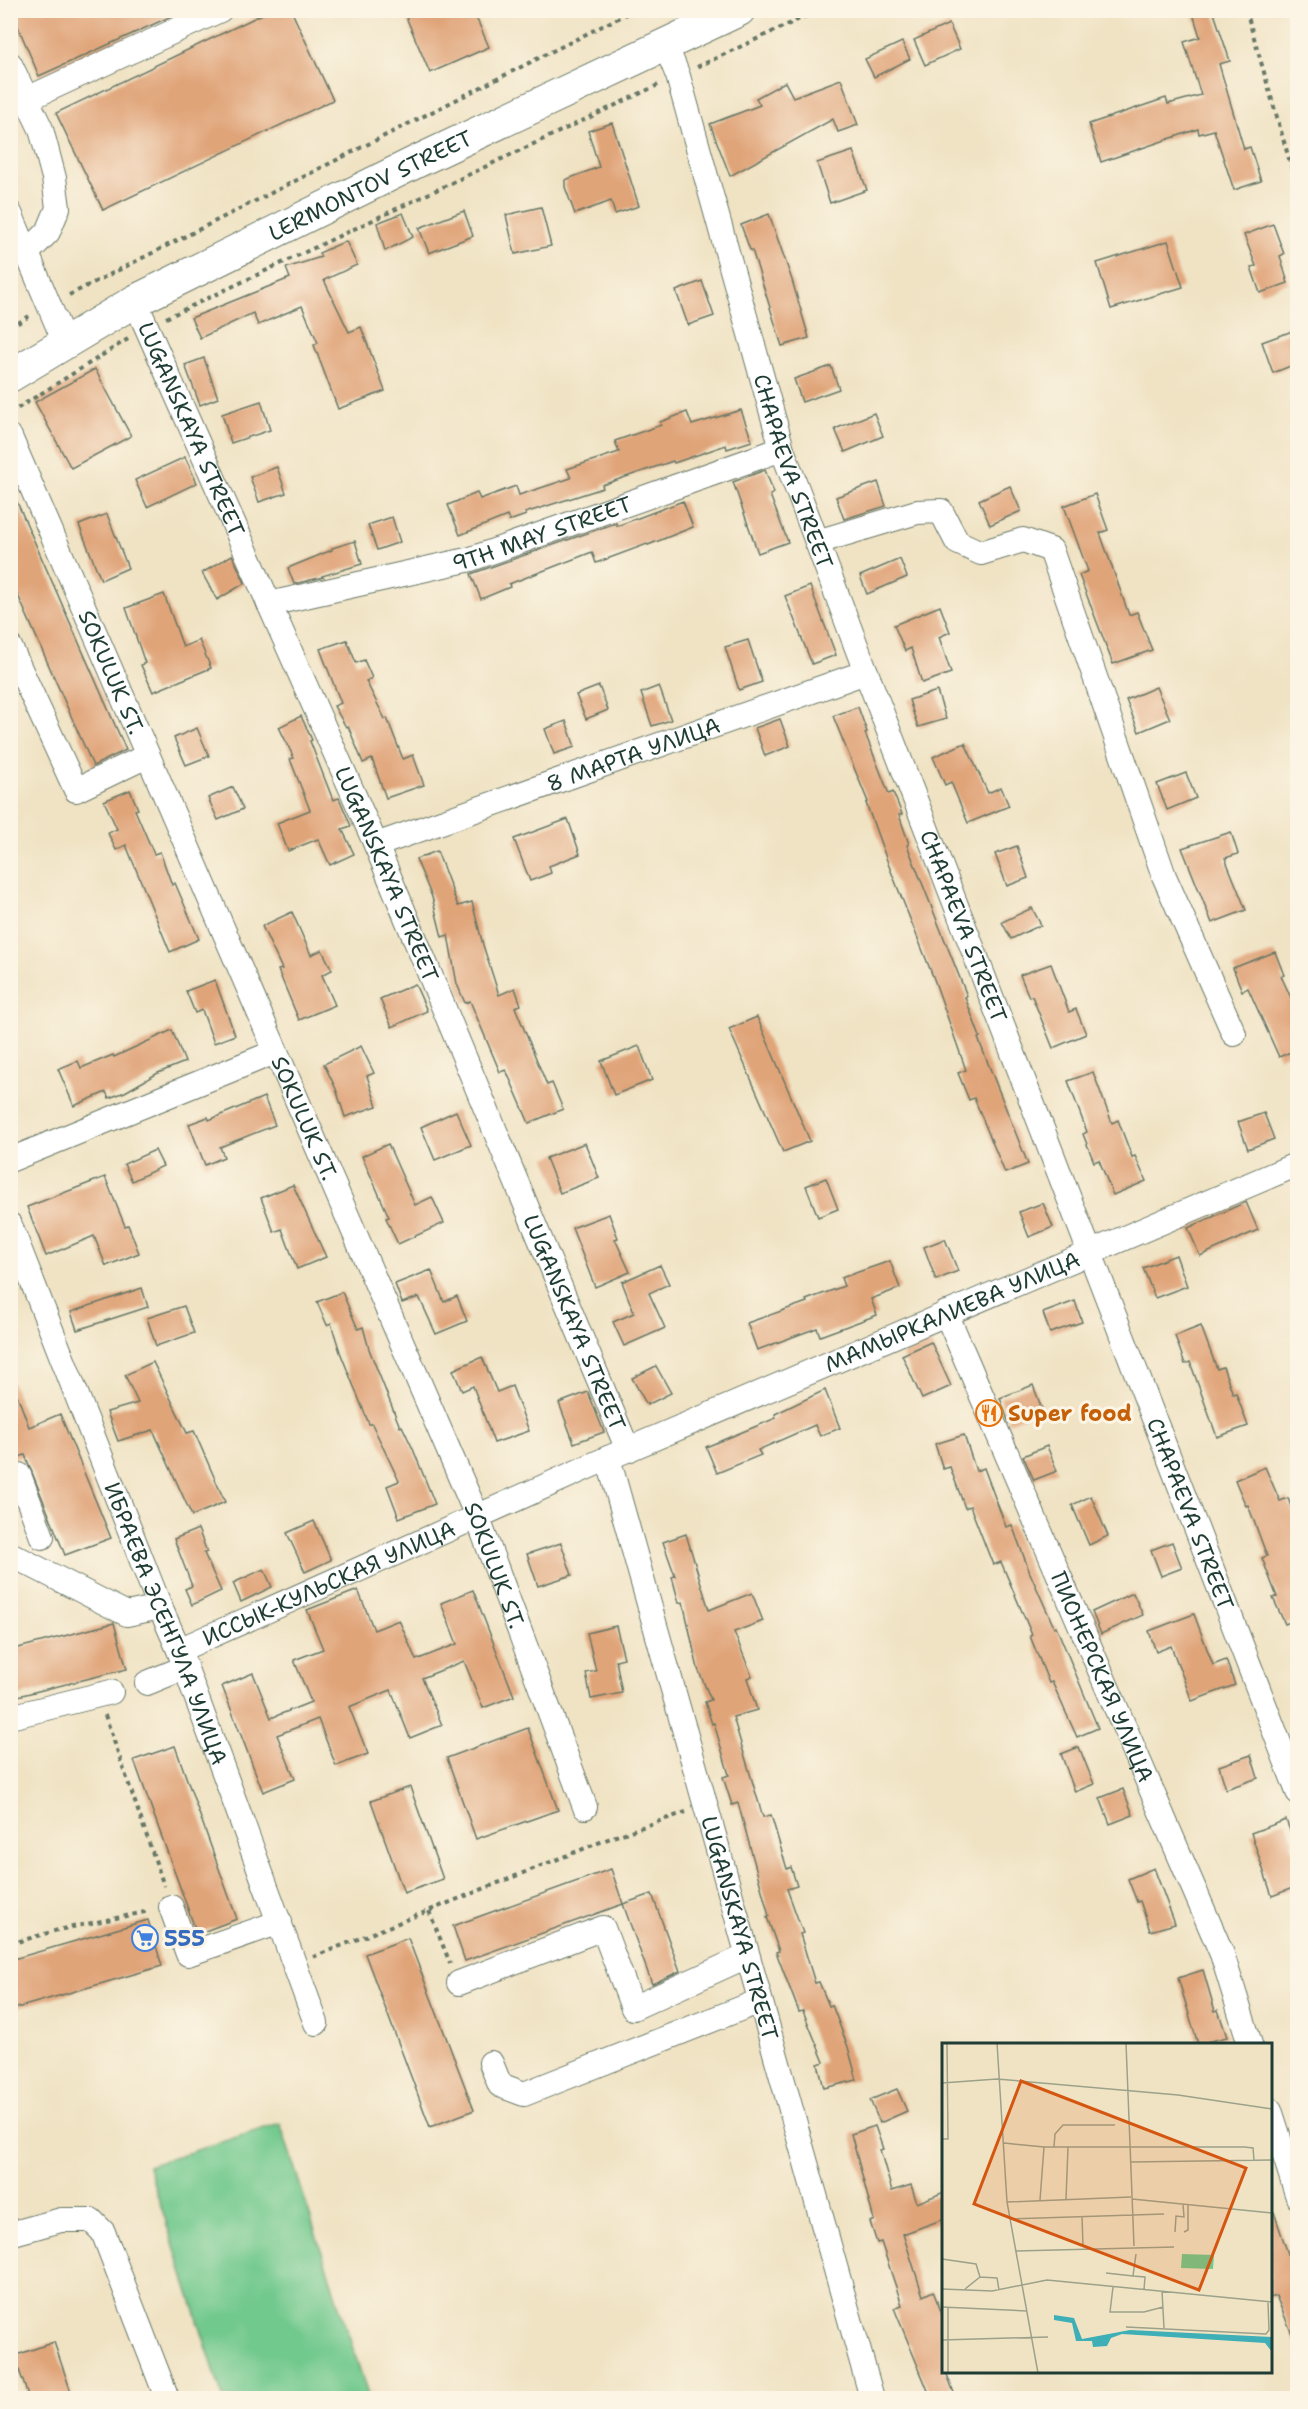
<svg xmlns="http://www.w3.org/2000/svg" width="1308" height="2409" font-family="'Shantell Sans',sans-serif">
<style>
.green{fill:#72c98e;stroke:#488361;stroke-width:1.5}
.building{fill:#e0a479}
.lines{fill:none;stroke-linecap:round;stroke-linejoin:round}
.minor-casing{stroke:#687766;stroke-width:26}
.major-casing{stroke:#687766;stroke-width:34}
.path{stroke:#687766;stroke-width:4;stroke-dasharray:4.5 4.5;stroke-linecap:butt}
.minor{stroke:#fff;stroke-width:24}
.major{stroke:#fff;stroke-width:32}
.labels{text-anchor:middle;stroke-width:6;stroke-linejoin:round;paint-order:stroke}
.street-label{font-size:22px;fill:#1f3d34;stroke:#fcf5e5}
.food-label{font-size:22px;font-weight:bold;fill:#c56008;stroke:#fcf5e5;text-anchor:start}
.shop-label{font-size:22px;font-weight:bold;fill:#366cbe;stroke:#fcf5e5;text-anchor:start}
.inset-road{fill:none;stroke:#9ca18a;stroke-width:1.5}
.view{fill:#d45610;fill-opacity:0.15;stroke:#d45610;stroke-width:3}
.inset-edge{fill:none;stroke:#1f3d34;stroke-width:3}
</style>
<rect width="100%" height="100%" fill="#fcf5e5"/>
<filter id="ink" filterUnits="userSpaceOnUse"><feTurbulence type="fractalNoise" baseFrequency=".0167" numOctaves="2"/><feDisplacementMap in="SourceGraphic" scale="12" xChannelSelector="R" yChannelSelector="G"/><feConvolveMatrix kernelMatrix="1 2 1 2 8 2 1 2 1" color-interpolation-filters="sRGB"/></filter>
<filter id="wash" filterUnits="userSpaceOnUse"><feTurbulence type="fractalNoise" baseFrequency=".008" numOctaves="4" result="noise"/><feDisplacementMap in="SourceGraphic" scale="24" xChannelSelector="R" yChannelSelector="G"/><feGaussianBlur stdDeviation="1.35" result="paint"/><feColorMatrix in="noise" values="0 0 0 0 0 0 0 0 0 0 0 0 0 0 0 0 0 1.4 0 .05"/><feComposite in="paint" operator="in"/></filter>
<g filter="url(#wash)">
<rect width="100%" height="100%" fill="#f0e3c4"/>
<path class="green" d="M280 2123 369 2398H223L148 2166Z"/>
<g id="blocks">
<g class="building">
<path d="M11 10H185L39 76Z"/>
<path d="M271 10H291L333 100 103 210 56 113Z"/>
<path d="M403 10H473L489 47 430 73Z"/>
<path d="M1192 10H1213L1230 61 1219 64 1244 149 1250 147 1261 181 1234 190 1214 130 1199 134 1198 129 1101 162 1089 124 1166 98 1168 104 1201 95 1184 42 1200 37Z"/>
<path d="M949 24 960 49 925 65 914 40Z"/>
<path d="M902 42 910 59 874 77 865 59Z"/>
<path d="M841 79 858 125 838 132 833 119 730 176 710 124 760 105 756 98 785 82 793 97Z"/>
<path d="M612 123 639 206 615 214 611 201 575 214 565 187V180L599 167 588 131Z"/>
<path d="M853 151 867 190 830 203 817 163Z"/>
<path d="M541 207 551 246 515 254 506 215Z"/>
<path d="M464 211 473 236 429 253 419 228Z"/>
<path d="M403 213 413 237 385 251 377 223Z"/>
<path d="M769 214 792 280 809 338 782 346 752 250H750L741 225Z"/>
<path d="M1273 224 1284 254 1280 256 1288 283 1260 293 1251 267 1256 266 1244 235Z"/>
<path d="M346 241 357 265 324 280 349 332 361 327 385 391 338 409 314 345 318 343 302 306 258 325 253 313 200 338 191 318 290 278 286 268 321 257 319 253Z"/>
<path d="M1168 241 1183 287 1111 309 1097 263Z"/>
<path d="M702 281 714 316 688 325 676 291Z"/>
<path d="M1298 329V363L1273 373 1262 342Z"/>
<path d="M204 358 218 398 200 405 185 365Z"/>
<path d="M831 366 839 389 802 402 794 379Z"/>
<path d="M95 369 131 436 71 468 35 402Z"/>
<path d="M261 401 270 430 231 443 222 414Z"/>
<path d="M741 410 752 441 727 449 726 445 674 463 673 461 602 485 603 488 525 513 526 515 509 521 507 516 460 535 448 505 477 493 480 499 516 486 519 495 571 478 567 469 619 452 615 441 661 425 660 422 687 412 692 425Z"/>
<path d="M874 413 883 436 845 452 835 429Z"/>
<path d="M185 457 197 483 147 507 135 480Z"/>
<path d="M277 467 286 493 259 502 250 477Z"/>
<path d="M765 470 774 493 770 495 788 542 758 553 733 482Z"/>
<path d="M878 482 886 506 844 519 836 497Z"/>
<path d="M10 486 126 750 93 766 10 577Z"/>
<path d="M1010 486 1021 511 990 525 979 500Z"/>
<path d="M1095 494 1108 530 1100 533 1129 615 1137 612 1152 650 1113 664 1079 575 1088 571 1064 506Z"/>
<path d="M683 501 693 527 648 545 647 544 596 563 592 552 509 584 510 587 481 599 471 574 616 523 617 526Z"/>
<path d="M107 514 128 568 101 580 79 525Z"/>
<path d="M392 517 400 542 377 550 368 525Z"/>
<path d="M355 541 362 564 322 576 323 577 294 584 288 568 332 550V548Z"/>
<path d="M232 555 245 583 217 600 202 573Z"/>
<path d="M900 559 907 577 867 594 860 576Z"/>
<path d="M810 586 836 655 812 664 785 596Z"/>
<path d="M164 594 183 647 199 640 211 668 153 692 141 665 145 663 126 608Z"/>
<path d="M940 606 950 632 939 637 951 673 922 683 911 648 905 651 894 625Z"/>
<path d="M347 640 356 663 364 660 372 678 366 681 385 719 387 718 403 759 413 755 424 785 386 798 372 759 363 763 348 726 346 727 334 706 341 703 320 649Z"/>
<path d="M748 640 762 682 739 690 725 647Z"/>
<path d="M599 686 608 710 586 719 576 695Z"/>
<path d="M659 686 671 720 652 726 641 693Z"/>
<path d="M1156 687 1170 719 1139 732 1126 700Z"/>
<path d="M937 691 946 719 918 727 909 700Z"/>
<path d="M858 707 867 732 865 733 889 794 893 792 902 814 899 815 909 844 907 845 967 996 965 997 980 1037 978 1038 1028 1164 1005 1173 974 1098 969 1100 958 1073 966 1070 934 979 889 866 866 803 868 802 833 716Z"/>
<path d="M301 716 312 740 310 741 333 800 339 798 351 826 342 829 354 854 330 865 318 839 288 851 277 823 310 810 290 759 294 758 279 727Z"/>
<path d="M780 719 790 746 765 756 755 728Z"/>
<path d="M566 721 575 747 554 754 545 729Z"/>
<path d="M197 728 209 756 186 765 174 738Z"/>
<path d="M965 743 988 793 1001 787 1009 806 968 823 951 782 945 785 933 757Z"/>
<path d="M1186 773 1196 798 1167 810 1157 784Z"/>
<path d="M233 787 243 809 218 820 208 798Z"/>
<path d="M130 790 138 809 135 810 154 854 160 852 172 885 175 883 199 939 170 952 126 845 116 850 108 833 117 829 104 801Z"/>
<path d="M568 819 580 854 549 866 551 873 530 881 514 839Z"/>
<path d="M1231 832 1238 854 1225 858 1246 910 1212 923 1182 848Z"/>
<path d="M1017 846 1028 878 1007 886 995 854Z"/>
<path d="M437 851 458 906 472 902 483 945 499 995 515 988 521 1005 515 1007 547 1085 552 1083 563 1109 529 1123 506 1070 500 1072 470 1001 465 1003 457 984 448 935 442 937 432 897 416 859Z"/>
<path d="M1032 908 1041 925 1011 939 1002 922Z"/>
<path d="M292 912 311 955 322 950 332 970 322 975 335 1005 299 1020 278 970 282 969 262 926Z"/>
<path d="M1275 952 1284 975 1281 976 1298 1013V1049L1279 1057 1248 988 1242 991 1233 968Z"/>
<path d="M1051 964 1069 1012 1076 1009 1086 1034 1053 1048 1032 996 1029 997 1020 975Z"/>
<path d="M215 980 235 1035 214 1043 202 1010 195 1013 186 991Z"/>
<path d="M415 984 427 1011 392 1027 380 999Z"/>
<path d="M757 1017 810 1141 783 1152 729 1029Z"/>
<path d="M172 1030 185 1062 158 1073 125 1092 109 1098 106 1092 74 1106 58 1069 78 1061 81 1068 113 1055 114 1057Z"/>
<path d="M361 1046 374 1073 367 1076 377 1106 345 1117 336 1089 324 1064Z"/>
<path d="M639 1046 652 1080 614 1095 601 1061Z"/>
<path d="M1093 1072 1112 1123 1118 1120 1132 1157 1135 1156 1146 1181 1113 1195 1099 1160 1094 1162 1083 1134 1087 1132 1068 1081Z"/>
<path d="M264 1097 275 1125 220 1147 224 1157 205 1165 189 1124 208 1117 209 1120Z"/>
<path d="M456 1111 471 1145 435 1160 421 1127Z"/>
<path d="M1264 1113 1274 1139 1248 1149 1238 1122Z"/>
<path d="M585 1143 599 1178 560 1193 546 1158Z"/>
<path d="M388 1144 415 1205 432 1197 444 1223 398 1244 386 1218 389 1217 362 1156Z"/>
<path d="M155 1150 163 1166 132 1181 124 1164Z"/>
<path d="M105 1177 125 1226 128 1225 139 1253 106 1266 94 1236 46 1256 27 1207Z"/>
<path d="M826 1178 838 1209 818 1217 806 1186Z"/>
<path d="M293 1185 326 1257 297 1269 282 1229 274 1232 261 1198Z"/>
<path d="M1246 1202 1258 1230 1200 1256 1188 1228Z"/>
<path d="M1043 1203 1053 1227 1029 1237 1019 1212Z"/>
<path d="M609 1214 618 1238 615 1239 630 1272 595 1287 572 1228Z"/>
<path d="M945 1239 958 1271 936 1280 924 1247Z"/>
<path d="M1176 1255 1187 1286 1155 1298 1143 1268Z"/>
<path d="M890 1261 900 1288 871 1299 877 1315 820 1336 817 1328 757 1350 747 1323 807 1302 806 1300 844 1286 841 1278Z"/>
<path d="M660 1265 669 1284 649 1293 665 1328 624 1346 613 1322 634 1313 622 1282Z"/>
<path d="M431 1270 444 1302 457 1296 467 1321 436 1334 419 1297 402 1303 395 1284Z"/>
<path d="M142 1288 148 1307 77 1330 71 1312Z"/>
<path d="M342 1292 358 1329 363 1327 369 1349 400 1427 402 1426 413 1449 435 1504 399 1518 387 1486 399 1481 372 1424H369L340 1352 331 1323 327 1325 317 1302Z"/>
<path d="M1075 1301 1082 1322 1050 1333 1043 1313Z"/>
<path d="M184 1306 194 1333 156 1346 147 1318Z"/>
<path d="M1201 1326 1217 1369 1223 1367 1233 1394 1236 1393 1248 1426 1217 1437 1190 1362 1185 1364 1175 1336Z"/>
<path d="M931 1342 951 1386 922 1399 902 1355Z"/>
<path d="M482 1357 497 1392 512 1386 529 1431 494 1443 473 1386 462 1391 453 1370Z"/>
<path d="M153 1362 187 1433 194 1431 225 1502 192 1516 153 1430 118 1441 107 1412 138 1403 125 1375Z"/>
<path d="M656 1366 671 1393 647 1405 632 1378Z"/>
<path d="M12 1381 29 1427 60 1414 111 1538 65 1555 25 1455 10 1460V1382Z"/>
<path d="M1033 1385 1042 1409 1009 1423 1000 1398Z"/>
<path d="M825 1390 840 1428 820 1436 815 1425 758 1450 761 1455 717 1473 706 1447 776 1418 775 1414Z"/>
<path d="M588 1392 604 1432 574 1443 559 1403Z"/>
<path d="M964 1435 976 1471 984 1468 1006 1527 1012 1525 1030 1573 1054 1627 1056 1626 1098 1728 1077 1737 1052 1682 1049 1683 1030 1636 1032 1635 1001 1562 993 1565 970 1506 965 1508 950 1467 943 1469 935 1444Z"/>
<path d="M1047 1446 1057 1471 1034 1480 1023 1456Z"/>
<path d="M1265 1467 1280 1501 1288 1498 1298 1526V1619L1285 1624 1273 1598 1277 1597 1262 1558 1267 1556 1248 1505 1246 1506 1235 1480Z"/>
<path d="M1091 1496 1108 1536 1089 1545 1072 1505Z"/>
<path d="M314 1521 331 1560 305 1572 287 1533Z"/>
<path d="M198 1529 207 1552 204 1553 221 1591 192 1605 185 1589 192 1586 174 1539Z"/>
<path d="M686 1534 709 1610 752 1593 763 1621 734 1632 752 1676 747 1678 757 1710 733 1717 763 1817 771 1815 787 1869 791 1867 797 1886 787 1889 803 1933 800 1934 815 1983 819 1982 829 2006 832 2005 848 2047 857 2080 824 2088 818 2064 824 2062 803 2011 799 2012 776 1952 779 1951 767 1917 769 1916 738 1803 732 1805 723 1777 729 1775 714 1723 712 1724 705 1702 711 1700 698 1669 683 1602 679 1603 672 1577 675 1576 663 1542Z"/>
<path d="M1172 1542 1182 1568 1161 1576 1151 1550Z"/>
<path d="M561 1543 572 1575 538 1586 527 1554Z"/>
<path d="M264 1569 272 1587 241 1602 233 1583Z"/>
<path d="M358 1590 374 1630 399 1620 416 1660 457 1644 441 1603 473 1590 514 1696 483 1708 464 1661 422 1678 442 1725 410 1738 391 1690 349 1707 368 1754 336 1766 318 1719 277 1735 295 1779 263 1792 222 1686 253 1673 271 1718 311 1702 294 1660 323 1649 307 1610Z"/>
<path d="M1133 1593 1143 1615 1101 1634 1092 1612Z"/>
<path d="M1194 1614 1213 1665 1226 1660 1235 1685 1192 1701 1171 1646 1156 1652 1149 1631Z"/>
<path d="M114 1623 127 1669 10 1698V1650Z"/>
<path d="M616 1626 624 1658 616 1660 622 1693 591 1699 586 1673 596 1671 587 1633Z"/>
<path d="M528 1728 558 1810 476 1839 447 1758Z"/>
<path d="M175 1746 237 1919 197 1934 134 1760Z"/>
<path d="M1079 1747 1094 1784 1075 1792 1061 1754Z"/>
<path d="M1251 1755 1258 1778 1226 1789 1219 1766Z"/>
<path d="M410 1787 443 1879 404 1893 371 1801Z"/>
<path d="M1123 1789 1133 1815 1110 1824 1100 1798Z"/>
<path d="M1286 1820 1294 1841 1291 1843 1298 1859V1886L1272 1896 1251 1833Z"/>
<path d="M1154 1868 1175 1924 1150 1931 1140 1901 1137 1902 1128 1879Z"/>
<path d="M611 1869 623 1904 465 1961 453 1926Z"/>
<path d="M652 1894 680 1971 652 1984 623 1904Z"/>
<path d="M148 1920 162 1966 10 2010V1960Z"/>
<path d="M408 1938 474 2110 430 2127 365 1954Z"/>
<path d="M1203 1970 1215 2011 1218 2010 1227 2037 1198 2044 1178 1978Z"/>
<path d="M897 2089 907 2111 880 2123 870 2100Z"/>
<path d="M875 2126 883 2149 880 2150 892 2191 911 2185 917 2203 944 2192V2219L903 2234 923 2296 933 2291 944 2319V2372H946L956 2398H931L894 2308 902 2305 881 2242 877 2243 870 2222 874 2220 851 2134Z"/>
<path d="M1270 2212H1274L1291 2263 1298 2260V2348L1276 2296 1270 2298Z"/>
<path d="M54 2342 73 2398H29L14 2356Z"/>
</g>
</g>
</g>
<g filter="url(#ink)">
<use href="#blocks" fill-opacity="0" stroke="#687766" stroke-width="1.5"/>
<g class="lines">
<defs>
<g id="minor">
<path id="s1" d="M666 46 678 76 782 449 866 672 1298 1792"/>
<path d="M10 64 41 129 54 178 58 208 48 232 27 253"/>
<path d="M27 99 220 10"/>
<path d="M10 213 65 343"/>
<path id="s2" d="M135 301 376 845 628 1450"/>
<path id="s3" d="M10 437 477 1516 585 1807"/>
<path d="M817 542 917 512 941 511 957 542 981 553 1023 540 1051 550 1164 876 1234 1034"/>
<path id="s4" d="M269 604 471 559 782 449"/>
<path d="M10 647 76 790 147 756"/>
<path id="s5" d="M376 845 866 672"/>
<path d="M10 1160 275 1052"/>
<path id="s6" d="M10 1225 160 1607 179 1650 316 2023"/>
<path id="s7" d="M946 1313 1222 1954 1250 2044"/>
<path id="s8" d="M608 1458 872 2398"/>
<path d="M10 1479 19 1475 42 1537"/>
<path d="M10 1554 127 1614 160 1607"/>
<path id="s9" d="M179 1650 608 1458 1298 1164"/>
<path d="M147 1683 186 1667"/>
<path d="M10 1717 111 1692"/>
<path d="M171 1907 188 1954 280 1922"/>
<path d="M459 1983 603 1928 633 2008 747 1956"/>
<path d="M491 2063 500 2085 524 2094 760 2001"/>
<path d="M1270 2110 1298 2197"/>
<path d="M10 2234 61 2220H91L103 2232 167 2398"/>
</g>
<g id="major">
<path id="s10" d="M10 376 135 301 418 161 739 10"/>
</g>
</defs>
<use href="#minor" class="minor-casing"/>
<use href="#major" class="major-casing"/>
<g class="path">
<path d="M1246 10 1298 190"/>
<path d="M697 67 819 10"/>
<path d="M69 295 634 10"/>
<path d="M166 318 658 85"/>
<path d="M10 328 31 315"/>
<path d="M10 413 128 339"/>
<path d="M105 1715 164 1886"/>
<path d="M429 1911 450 1963"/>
<path d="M10 1944 58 1930 150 1911"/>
<path d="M313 1957 613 1837 686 1812"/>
</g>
<use href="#minor" class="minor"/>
<use href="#major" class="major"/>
</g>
</g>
<defs>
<symbol id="restaurant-ring" viewBox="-11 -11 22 22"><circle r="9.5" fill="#fcf5e5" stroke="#e8710a" stroke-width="1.5"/><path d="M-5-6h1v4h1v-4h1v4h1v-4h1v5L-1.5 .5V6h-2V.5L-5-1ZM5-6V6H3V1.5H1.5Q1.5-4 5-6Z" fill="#e8710a"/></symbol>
<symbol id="supermarket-ring" viewBox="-11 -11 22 22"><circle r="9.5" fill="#fcf5e5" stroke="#3f7fe0" stroke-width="1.5"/><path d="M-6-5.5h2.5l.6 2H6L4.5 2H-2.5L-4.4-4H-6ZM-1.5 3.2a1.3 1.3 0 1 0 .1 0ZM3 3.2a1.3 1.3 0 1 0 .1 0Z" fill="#3f7fe0"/></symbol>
</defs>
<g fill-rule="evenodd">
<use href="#restaurant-ring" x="974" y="1398" width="30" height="30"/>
<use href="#supermarket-ring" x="130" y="1923" width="30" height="30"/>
</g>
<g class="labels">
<g class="street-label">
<text dy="8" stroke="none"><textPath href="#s10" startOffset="408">LERMONTOV STREET</textPath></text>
<text dy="8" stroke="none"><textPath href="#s2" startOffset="140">LUGANSKAYA STREET</textPath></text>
<text dy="8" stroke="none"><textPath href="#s1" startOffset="444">CHAPAEVA STREET</textPath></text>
<text dy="8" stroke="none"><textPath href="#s4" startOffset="282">9TH MAY STREET</textPath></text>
<text dy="8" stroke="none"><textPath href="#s3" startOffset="256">SOKULUK ST.</textPath></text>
<text dy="8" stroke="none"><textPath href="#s5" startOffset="273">8 МАРТА УЛИЦА</textPath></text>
<text dy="8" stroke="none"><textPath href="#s2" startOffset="626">LUGANSKAYA STREET</textPath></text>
<text dy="8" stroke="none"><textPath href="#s1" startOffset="930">CHAPAEVA STREET</textPath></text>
<text dy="8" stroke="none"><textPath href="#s3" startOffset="742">SOKULUK ST.</textPath></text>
<text dy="8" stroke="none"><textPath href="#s9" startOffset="844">МАМЫРКАЛИЕВА УЛИЦА</textPath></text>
<text dy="8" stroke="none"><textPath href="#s2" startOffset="1112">LUGANSKAYA STREET</textPath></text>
<text dy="8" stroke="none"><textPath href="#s1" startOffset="1560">CHAPAEVA STREET</textPath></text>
<text dy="8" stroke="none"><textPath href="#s3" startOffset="1228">SOKULUK ST.</textPath></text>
<text dy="8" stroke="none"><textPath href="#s9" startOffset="164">ИССЫК-КУЛЬСКАЯ УЛИЦА</textPath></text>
<text dy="8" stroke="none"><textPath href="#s6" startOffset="428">ИБРАЕВА ЭСЕНГУЛА УЛИЦА</textPath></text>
<text dy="8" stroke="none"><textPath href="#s7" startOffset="396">ПИОНЕРСКАЯ УЛИЦА</textPath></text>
<text dy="8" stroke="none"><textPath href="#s8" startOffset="488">LUGANSKAYA STREET</textPath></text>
</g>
<g class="food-label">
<text x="1008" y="1421">Super food</text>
</g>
<g class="shop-label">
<text x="164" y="1946">555</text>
</g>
</g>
<g transform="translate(942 2043)">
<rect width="330" height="330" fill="#f0e3c4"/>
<path d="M240 211 272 212 271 226 239 225Z" fill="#72c98e"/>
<path d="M112 272 132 275 140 296 188 287 330 294V309L323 300 180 291 169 295 165 303 151 304 150 298H134L130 280 112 277Z" fill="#3eafb6"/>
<path class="inset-road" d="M55 0 65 159 96 330M184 0 192 203M0 40 55 36 236 52 330 66M0 96H6L5 0M62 100 102 104H302L311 105 312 117M112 104 113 91 121 82H173M188 119 330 117M124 156 126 104M190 156 330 170M98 157 102 104M65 159 189 154M140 173 141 204M68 176 222 171M233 189 234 173 242 174 241 161M242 189 246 187V161M73 208 232 204M194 211 191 233 203 234 202 247M0 216 34 221 38 234M164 230 191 233M171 244 168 269H202L221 264M0 246 50 248 105 237 330 259M23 246 38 234 55 235 57 247M220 248 222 285M0 264 85 268M184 284 324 291 327 287 326 259M0 297 106 294M6 330V265"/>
<path class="view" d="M79 38 304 125 257 247 32 161Z"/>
<rect width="330" height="330" class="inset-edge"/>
</g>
<rect width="1308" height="2409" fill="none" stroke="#fcf5e5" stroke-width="36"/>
</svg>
